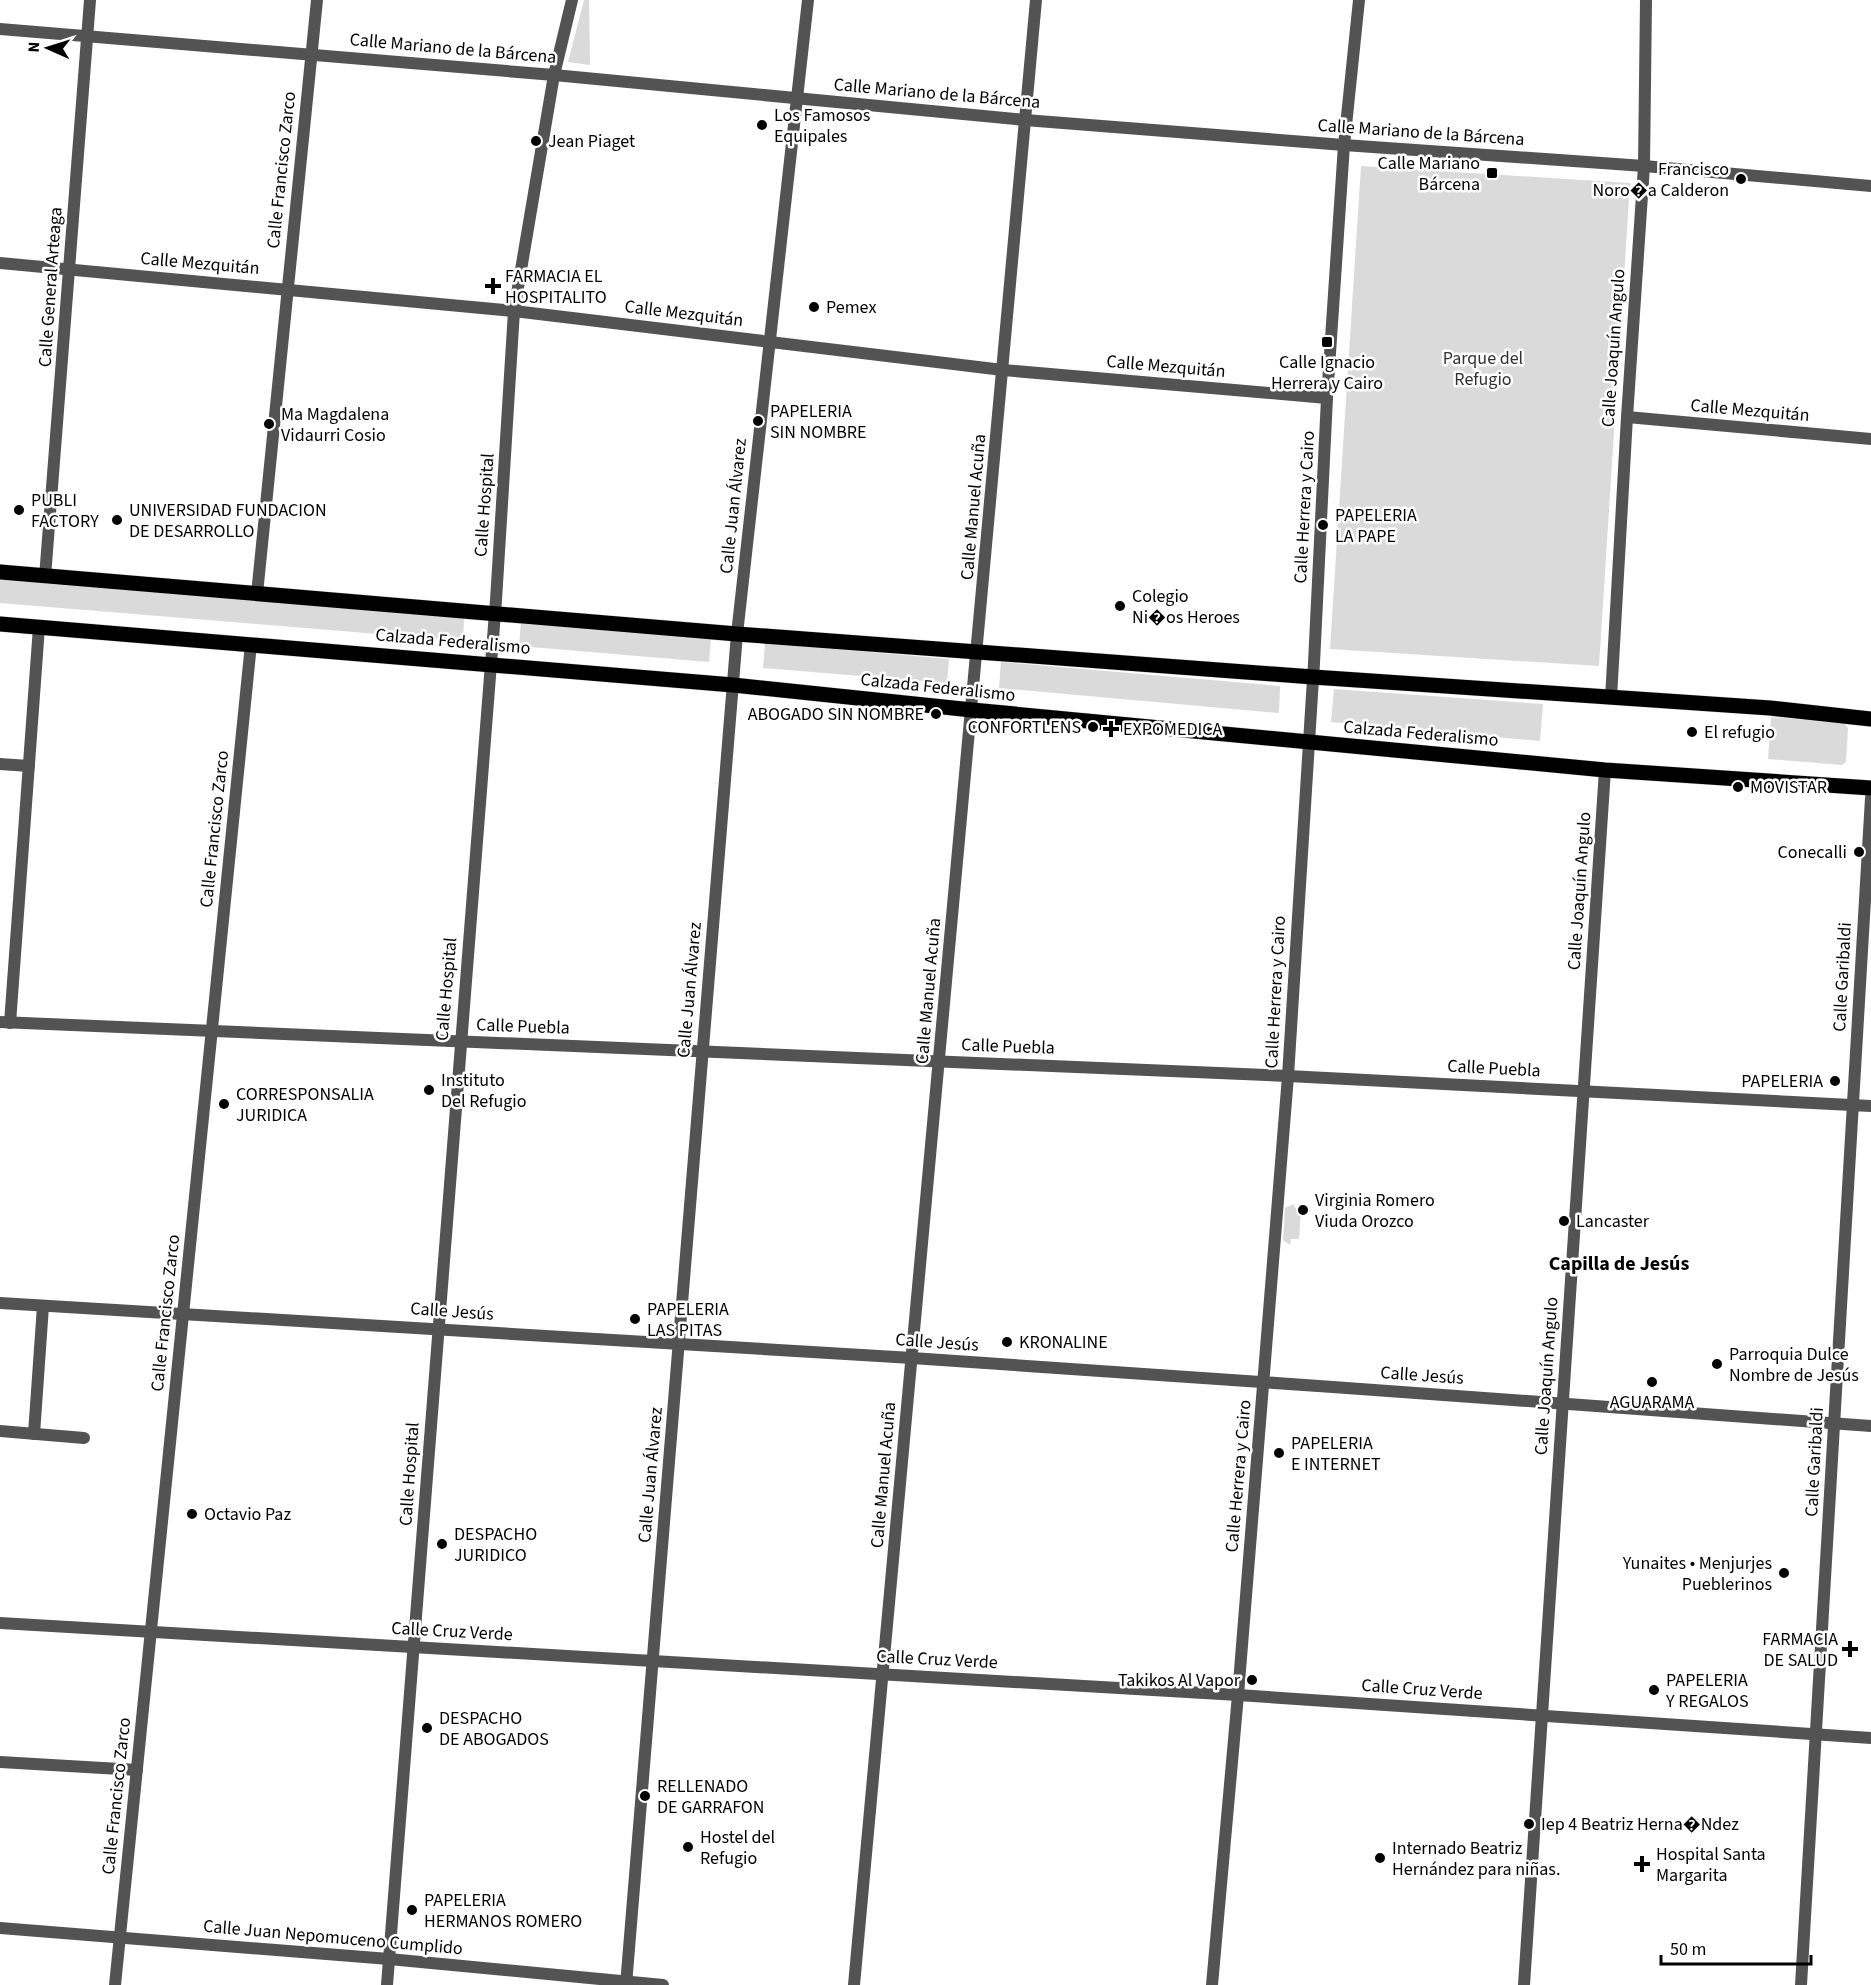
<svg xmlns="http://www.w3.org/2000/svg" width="1871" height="1985" font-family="'Source Sans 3',sans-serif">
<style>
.green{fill:#dadada}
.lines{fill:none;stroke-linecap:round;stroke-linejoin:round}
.primary-casing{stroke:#dbdbdb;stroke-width:16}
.minor{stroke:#535353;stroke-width:12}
.primary{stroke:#000;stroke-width:15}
.poi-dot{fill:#000;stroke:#fff;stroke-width:2}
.labels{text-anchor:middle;stroke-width:5;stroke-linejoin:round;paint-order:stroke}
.street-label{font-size:18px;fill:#000;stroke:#fff}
.poi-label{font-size:18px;fill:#000;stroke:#fff;text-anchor:start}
.park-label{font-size:18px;fill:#313131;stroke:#fff}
.neighbourhood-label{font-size:20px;font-weight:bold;fill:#000;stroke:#fff}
</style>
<rect width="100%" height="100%" fill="#fff"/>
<g class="green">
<path d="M584 0H589L590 65 568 62Z"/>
<path d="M1361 166 1630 183 1599 666 1330 649Z"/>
<path d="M0 579 464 617 463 641 0 603Z"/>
<path d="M521 622 711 638 709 662 519 646Z"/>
<path d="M765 643 949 659 947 683 763 668Z"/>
<path d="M1001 662 1280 686 1279 713 999 688Z"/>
<path d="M1334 689 1543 704 1540 741 1331 722Z"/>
<path d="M1771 717 1844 723 1848 728 1846 762 1842 765 1768 759Z"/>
<path d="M1294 1204 1295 1208 1301 1209 1299 1239H1291L1290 1245 1283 1240 1285 1208Z"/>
</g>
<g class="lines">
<defs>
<g id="primary">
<path d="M0 572 737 634 1313 677 1770 708 1871 719"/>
<path d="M0 624 733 685 972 710 1605 770 1871 788"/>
</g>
</defs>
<use href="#primary" class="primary-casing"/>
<g class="minor">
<path d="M0 29 554 75 1025 120 1344 145 1644 166 1871 186"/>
<path d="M0 263 514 311 1003 370 1327 398"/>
<path d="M1627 417 1871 439"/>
<path d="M45 577 90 0"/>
<path d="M257 594 317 0"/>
<path d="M1611 698 1627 417 1644 166 1646 0"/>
<path d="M0 764 29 766"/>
<path d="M0 1022 1288 1076 1871 1106"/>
<path d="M10 1023 39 627"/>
<path d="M0 1303C304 1321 608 1339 912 1358 1232 1378 1551 1404 1871 1426"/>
<path d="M0 1431 84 1438"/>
<path d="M34 1434 43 1306"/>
<path d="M0 1623 1238 1695 1871 1738"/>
<path d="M0 1762 137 1770"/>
<path d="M0 1928 389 1959 663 1985"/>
<path d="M115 1985 251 644"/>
<path d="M387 1985 496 600 514 311 554 75 572 0"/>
<path d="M626 1985 737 634 808 0"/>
<path d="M854 1985 1036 0"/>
<path d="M1212 1985 1238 1695 1288 1076 1314 663 1327 398 1344 145 1359 0"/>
<path d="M1524 1985 1605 770"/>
<path d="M1801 1985 1871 798"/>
</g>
<use href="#primary" class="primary"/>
</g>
<g class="poi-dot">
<circle cx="762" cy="125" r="6"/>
<circle cx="536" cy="141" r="6"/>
<rect x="1486" y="167" width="12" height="12" rx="3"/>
<circle cx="1741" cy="179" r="6"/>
<path d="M490 277h6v6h6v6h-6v6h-6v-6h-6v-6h6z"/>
<circle cx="814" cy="307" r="6"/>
<rect x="1321" y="336" width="12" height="12" rx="3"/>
<circle cx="758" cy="421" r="6"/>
<circle cx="269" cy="424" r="6"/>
<circle cx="19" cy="510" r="6"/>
<circle cx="117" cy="520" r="6"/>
<circle cx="1323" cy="525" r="6"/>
<circle cx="1120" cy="606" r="6"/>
<circle cx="936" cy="714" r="6"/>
<circle cx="1093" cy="727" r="6"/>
<path d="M1108 720h6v6h6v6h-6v6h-6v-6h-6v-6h6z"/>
<circle cx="1692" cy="732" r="6"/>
<circle cx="1738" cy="787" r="6"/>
<circle cx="1859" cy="852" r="6"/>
<circle cx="1835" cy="1081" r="6"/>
<circle cx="429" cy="1090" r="6"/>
<circle cx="224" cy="1104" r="6"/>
<circle cx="1303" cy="1210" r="6"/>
<circle cx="1564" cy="1221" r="6"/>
<circle cx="635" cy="1319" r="6"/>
<circle cx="1007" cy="1342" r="6"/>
<circle cx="1717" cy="1364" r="6"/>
<circle cx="1652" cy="1382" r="6"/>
<circle cx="1279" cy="1453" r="6"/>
<circle cx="192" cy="1514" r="6"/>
<circle cx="442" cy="1544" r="6"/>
<circle cx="1784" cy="1573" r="6"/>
<path d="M1847 1640h6v6h6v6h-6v6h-6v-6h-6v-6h6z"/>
<circle cx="1252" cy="1680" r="6"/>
<circle cx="1654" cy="1690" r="6"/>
<circle cx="427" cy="1728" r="6"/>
<circle cx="645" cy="1796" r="6"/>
<circle cx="1529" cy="1824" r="6"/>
<circle cx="688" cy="1847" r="6"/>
<circle cx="1380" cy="1858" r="6"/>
<path d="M1639 1855h6v6h6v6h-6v6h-6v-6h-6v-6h6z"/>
<circle cx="412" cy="1910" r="6"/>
</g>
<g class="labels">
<g class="street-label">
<text transform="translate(453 48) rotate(5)" y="6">Calle Mariano de la Bárcena</text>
<text transform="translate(937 93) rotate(5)" y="6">Calle Mariano de la Bárcena</text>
<text transform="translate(1421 132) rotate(4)" y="6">Calle Mariano de la Bárcena</text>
<text transform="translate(281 170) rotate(-84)" y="6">Calle Francisco Zarco</text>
<text transform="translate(200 263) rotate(5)" y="6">Calle Mezquitán</text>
<text transform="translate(50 287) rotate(-86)" y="6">Calle General Arteaga</text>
<text transform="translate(684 313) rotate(7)" y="6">Calle Mezquitán</text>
<text transform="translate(1613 348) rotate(-86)" y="6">Calle Joaquín Angulo</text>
<text transform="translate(1166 366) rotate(5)" y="6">Calle Mezquitán</text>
<text transform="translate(1750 410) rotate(5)" y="6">Calle Mezquitán</text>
<text transform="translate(484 505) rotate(-86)" y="6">Calle Hospital</text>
<text transform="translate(733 506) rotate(-84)" y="6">Calle Juan Álvarez</text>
<text transform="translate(973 507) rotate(-85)" y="6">Calle Manuel Acuña</text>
<text transform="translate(1304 507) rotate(-87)" y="6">Calle Herrera y Cairo</text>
<text transform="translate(453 641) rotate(5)" y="6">Calzada Federalismo</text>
<text transform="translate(938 687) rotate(6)" y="6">Calzada Federalismo</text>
<text transform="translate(1421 733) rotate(5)" y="6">Calzada Federalismo</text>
<text transform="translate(214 829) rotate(-84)" y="6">Calle Francisco Zarco</text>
<text transform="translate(1579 891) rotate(-86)" y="6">Calle Joaquín Angulo</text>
<text transform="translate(1842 977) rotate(-87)" y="6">Calle Garibaldi</text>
<text transform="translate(446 989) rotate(-85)" y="6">Calle Hospital</text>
<text transform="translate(689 990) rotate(-85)" y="6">Calle Juan Álvarez</text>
<text transform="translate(928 991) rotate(-85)" y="6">Calle Manuel Acuña</text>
<text transform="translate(1275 992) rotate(-87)" y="6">Calle Herrera y Cairo</text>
<text transform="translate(523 1026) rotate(2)" y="6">Calle Puebla</text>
<text transform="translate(1008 1046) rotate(2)" y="6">Calle Puebla</text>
<text transform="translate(1494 1068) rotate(3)" y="6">Calle Puebla</text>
<text transform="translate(452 1311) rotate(4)" y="6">Calle Jesús</text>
<text transform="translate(165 1313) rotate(-84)" y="6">Calle Francisco Zarco</text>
<text transform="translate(937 1342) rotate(4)" y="6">Calle Jesús</text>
<text transform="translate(1422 1375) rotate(4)" y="6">Calle Jesús</text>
<text transform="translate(1546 1376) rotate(-86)" y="6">Calle Joaquín Angulo</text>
<text transform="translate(1814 1462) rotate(-87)" y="6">Calle Garibaldi</text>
<text transform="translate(409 1474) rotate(-86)" y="6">Calle Hospital</text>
<text transform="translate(650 1475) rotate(-85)" y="6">Calle Juan Álvarez</text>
<text transform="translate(883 1475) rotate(-85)" y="6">Calle Manuel Acuña</text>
<text transform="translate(1238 1476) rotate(-85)" y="6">Calle Herrera y Cairo</text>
<text transform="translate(452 1631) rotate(3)" y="6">Calle Cruz Verde</text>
<text transform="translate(937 1659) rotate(3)" y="6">Calle Cruz Verde</text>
<text transform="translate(1422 1689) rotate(4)" y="6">Calle Cruz Verde</text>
<text transform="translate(116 1796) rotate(-84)" y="6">Calle Francisco Zarco</text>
<text transform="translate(333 1937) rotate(5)" y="6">Calle Juan Nepomuceno Cumplido</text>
</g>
<g class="poi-label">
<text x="774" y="121">Los Famosos<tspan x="774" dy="21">Equipales</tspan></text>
<text x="548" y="147">Jean Piaget</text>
<text x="1480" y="169" text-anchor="end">Calle Mariano<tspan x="1480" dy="21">Bárcena</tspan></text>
<text x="1729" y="175" text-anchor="end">Francisco<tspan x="1729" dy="21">Noro�a Calderon</tspan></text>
<text x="505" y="282">FARMACIA EL<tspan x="505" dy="21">HOSPITALITO</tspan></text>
<text x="826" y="313">Pemex</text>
<text x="1327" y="368" text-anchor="middle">Calle Ignacio<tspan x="1327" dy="21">Herrera y Cairo</tspan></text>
<text x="770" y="417">PAPELERIA<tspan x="770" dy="21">SIN NOMBRE</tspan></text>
<text x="281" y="420">Ma Magdalena<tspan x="281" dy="21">Vidaurri Cosio</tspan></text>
<text x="31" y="506">PUBLI<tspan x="31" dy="21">FACTORY</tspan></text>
<text x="129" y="516">UNIVERSIDAD FUNDACION<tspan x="129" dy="21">DE DESARROLLO</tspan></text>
<text x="1335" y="521">PAPELERIA<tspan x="1335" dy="21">LA PAPE</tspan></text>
<text x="1132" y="602">Colegio<tspan x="1132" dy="21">Ni�os Heroes</tspan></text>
<text x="924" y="720" text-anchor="end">ABOGADO SIN NOMBRE</text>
<text x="1081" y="733" text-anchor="end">CONFORTLENS</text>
<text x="1123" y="735">EXPOMEDICA</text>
<text x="1704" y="738">El refugio</text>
<text x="1750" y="793">MOVISTAR</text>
<text x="1847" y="858" text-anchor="end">Conecalli</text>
<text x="441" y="1086">Instituto<tspan x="441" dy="21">Del Refugio</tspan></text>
<text x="1823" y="1087" text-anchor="end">PAPELERIA</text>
<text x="236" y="1100">CORRESPONSALIA<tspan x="236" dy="21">JURIDICA</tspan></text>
<text x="1315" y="1206">Virginia Romero<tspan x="1315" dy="21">Viuda Orozco</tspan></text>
<text x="1576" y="1227">Lancaster</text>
<text x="647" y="1315">PAPELERIA<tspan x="647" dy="21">LAS PITAS</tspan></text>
<text x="1019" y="1348">KRONALINE</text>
<text x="1729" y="1360">Parroquia Dulce<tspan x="1729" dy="21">Nombre de Jesús</tspan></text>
<text x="1652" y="1408" text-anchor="middle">AGUARAMA</text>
<text x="1291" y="1449">PAPELERIA<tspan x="1291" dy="21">E INTERNET</tspan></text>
<text x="204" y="1520">Octavio Paz</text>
<text x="454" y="1540">DESPACHO<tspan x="454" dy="21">JURIDICO</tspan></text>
<text x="1772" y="1569" text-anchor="end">Yunaites • Menjurjes<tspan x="1772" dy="21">Pueblerinos</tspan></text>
<text x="1838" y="1645" text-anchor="end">FARMACIA<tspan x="1838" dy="21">DE SALUD</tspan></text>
<text x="1240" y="1686" text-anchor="end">Takikos Al Vapor</text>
<text x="1666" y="1686">PAPELERIA<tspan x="1666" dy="21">Y REGALOS</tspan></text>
<text x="439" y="1724">DESPACHO<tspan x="439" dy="21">DE ABOGADOS</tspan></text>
<text x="657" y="1792">RELLENADO<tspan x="657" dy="21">DE GARRAFON</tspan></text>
<text x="1541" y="1830">Iep 4 Beatriz Herna�Ndez</text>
<text x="700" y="1843">Hostel del<tspan x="700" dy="21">Refugio</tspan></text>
<text x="1392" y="1854">Internado Beatriz<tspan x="1392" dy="21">Hernández para niñas.</tspan></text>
<text x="1656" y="1860">Hospital Santa<tspan x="1656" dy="21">Margarita</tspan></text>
<text x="424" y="1906">PAPELERIA<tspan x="424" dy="21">HERMANOS ROMERO</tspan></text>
</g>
<g class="park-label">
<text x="1483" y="364">Parque del<tspan x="1483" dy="21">Refugio</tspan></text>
</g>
<g class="neighbourhood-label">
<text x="1619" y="1270">Capilla de Jesús</text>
</g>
</g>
<g transform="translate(48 48) rotate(273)" stroke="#ffffff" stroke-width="4.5" paint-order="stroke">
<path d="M0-4.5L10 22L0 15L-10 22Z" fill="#000000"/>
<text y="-9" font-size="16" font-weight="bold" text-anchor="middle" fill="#000000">N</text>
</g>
<path d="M1661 1955v9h150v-9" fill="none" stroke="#000000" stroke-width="3"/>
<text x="1670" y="1955" font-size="18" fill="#000000" stroke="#ffffff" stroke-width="4.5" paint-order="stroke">50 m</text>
</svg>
